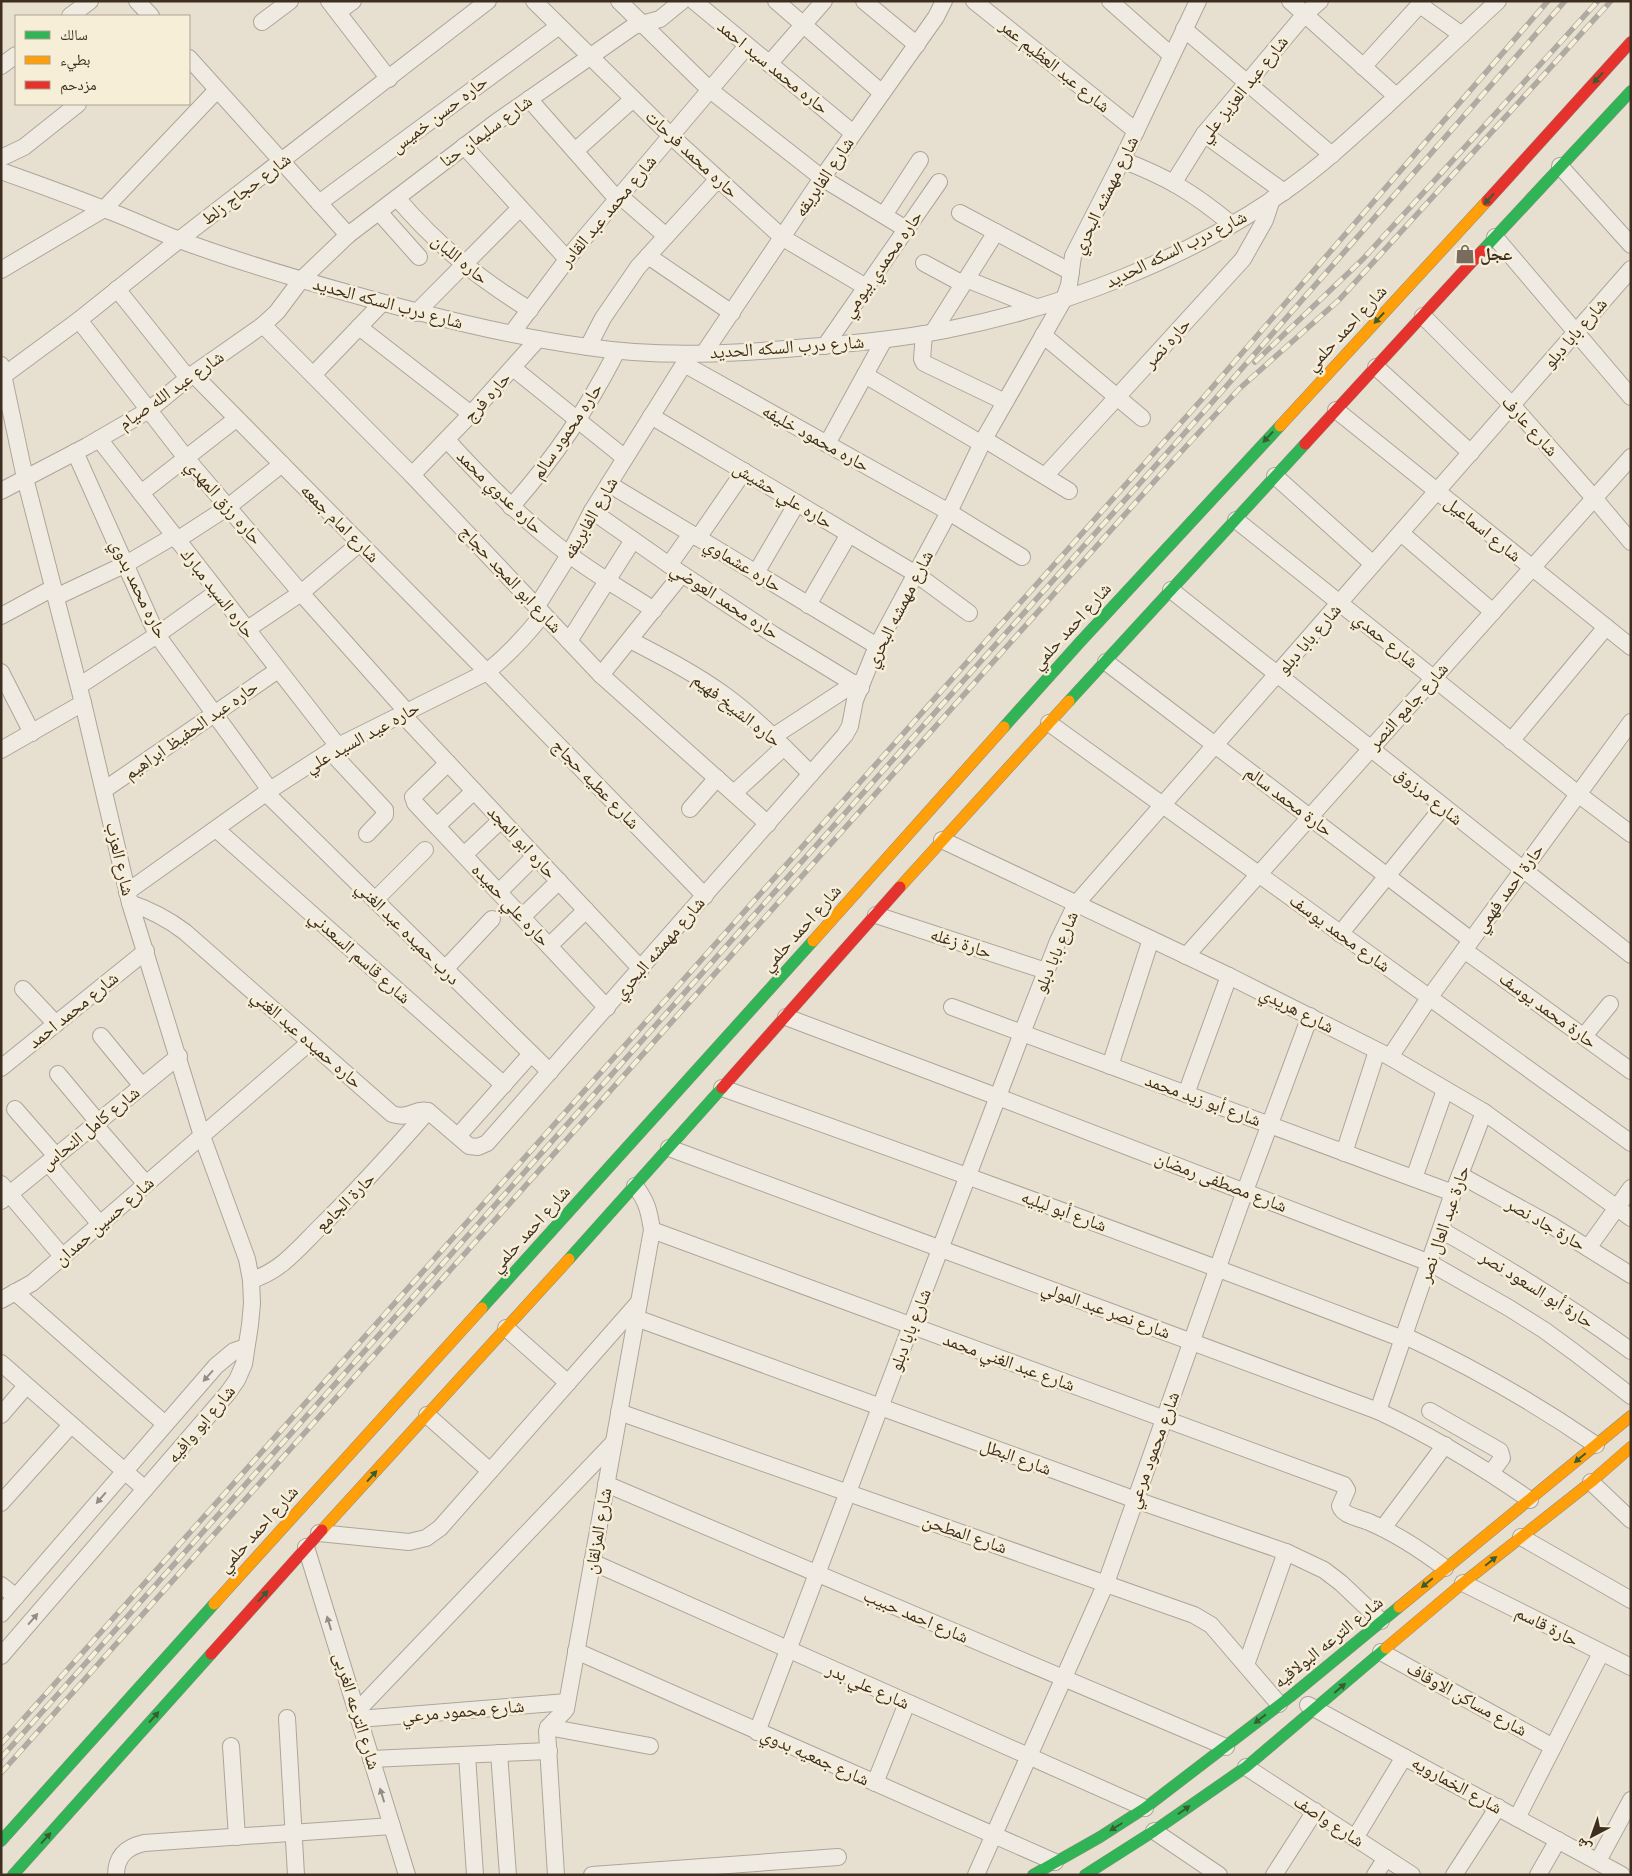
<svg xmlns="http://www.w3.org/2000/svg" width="1632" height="1876" font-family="'Zilla Slab','Noto Naskh Arabic',serif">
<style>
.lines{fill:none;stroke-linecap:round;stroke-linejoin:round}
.street-casing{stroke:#ada599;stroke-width:18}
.fast-casing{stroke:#928b80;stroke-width:12}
.slow-casing{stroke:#928b80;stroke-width:12}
.jam-casing{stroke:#928b80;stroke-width:12}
.street{stroke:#efebe3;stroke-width:16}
.fast{stroke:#30b455;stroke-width:11}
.slow{stroke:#ff9f0a;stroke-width:11}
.jam{stroke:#e5322d;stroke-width:11}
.rail-casing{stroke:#afaaa2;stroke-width:5.5}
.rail{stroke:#f7eed8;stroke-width:4;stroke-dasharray:11;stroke-linecap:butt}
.oneway{fill:#385d33}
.oneway2{fill:#968c82}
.labels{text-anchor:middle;stroke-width:5;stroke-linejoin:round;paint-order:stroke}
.street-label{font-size:18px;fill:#3d2e20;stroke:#f7eed8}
.poi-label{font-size:18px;font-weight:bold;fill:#3d2e20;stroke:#f7eed8;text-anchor:start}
</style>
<rect width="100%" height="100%" fill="#e7e0d1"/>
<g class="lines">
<defs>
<g id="street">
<path d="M137 1 151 16"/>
<path d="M329 1 389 79"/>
<path d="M534 1 671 136 783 238 866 287"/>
<path d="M619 1 710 90 822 178 906 229"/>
<path d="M694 1 853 133"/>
<path d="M776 1 882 93"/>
<path d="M864 1 917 45"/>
<path d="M974 1 1136 131"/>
<path d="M1110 1 1171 55"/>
<path d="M1290 1 1396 96"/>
<path d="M1420 5 1462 35"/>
<path d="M338 12 353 1"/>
<path d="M70 16 90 1"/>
<path d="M262 22 290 1"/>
<path d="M1184 29 1332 155"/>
<path d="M189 58 348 235"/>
<path d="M769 64 824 1"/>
<path d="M1 66 16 55"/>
<path d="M1363 67 1423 1"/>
<path d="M529 99 617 199"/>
<path d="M1204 134 1284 192"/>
<path d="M464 146 567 259"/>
<path d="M575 151 633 99"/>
<path d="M1 158 24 147 78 104"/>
<path d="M1122 160C1167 177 1194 193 1231 224"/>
<path d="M1560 166 1631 245"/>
<path d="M1 171C35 183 68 195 101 208 127 217 151 229 177 239 232 260 291 277 348 293 427 315 507 336 588 347 660 358 735 354 808 347 854 343 900 339 946 330 1063 307 1186 260 1285 191 1321 166 1352 137 1385 107 1423 72 1460 36 1498 1"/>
<path d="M1174 182 1204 134 1305 14 1320 1"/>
<path d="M620 196 666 236"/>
<path d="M397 198C437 245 478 278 530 310"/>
<path d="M319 203 559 26"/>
<path d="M379 212 419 257"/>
<path d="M960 213 1071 272"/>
<path d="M884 215 920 160"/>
<path d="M1495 237 1631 397"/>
<path d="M648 256 732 313"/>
<path d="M924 263 963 284"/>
<path d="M1 270 104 209 217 90"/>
<path d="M966 279 1036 307"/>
<path d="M117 289 188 378"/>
<path d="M416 313 520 208"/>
<path d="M1423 316 1512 405 1594 498 1631 542"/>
<path d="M79 320 186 458 301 593 407 712"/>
<path d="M263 325 412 475 601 675 768 824"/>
<path d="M359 327 471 414"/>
<path d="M933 332 996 232"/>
<path d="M512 333 575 249 747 46"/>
<path d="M924 334 922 359 924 363 1005 402"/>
<path d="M1043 335 1142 418"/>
<path d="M825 346 939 182"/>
<path d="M588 347 603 318 638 267 718 179"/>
<path d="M704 353 822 178 936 17 944 1"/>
<path d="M684 364 949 512 1022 557"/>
<path d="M1 365 25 478 83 703 130 903 202 1136 247 1259 251 1280 252 1303 250 1325 244 1364 237 1380 227 1394 1 1656"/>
<path d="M1376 367 1471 453"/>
<path d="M513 368 625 458"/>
<path d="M193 374 487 672 705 896"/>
<path d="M313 375 382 303"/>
<path d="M865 375 982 444"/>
<path d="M3 376 79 320 179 240 488 1"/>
<path d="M1336 410 1631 647"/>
<path d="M651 416 916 574 969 613"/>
<path d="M99 439 338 746"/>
<path d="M984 439 1069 491"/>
<path d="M447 440C484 481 523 520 567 553 594 574 625 591 654 610"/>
<path d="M827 444 884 340"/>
<path d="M75 452 157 635 270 790"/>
<path d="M412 475 471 414 538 339"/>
<path d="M1045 476 1243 259 1265 220 1272 199"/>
<path d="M1275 476 1373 564"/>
<path d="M609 484 877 646"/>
<path d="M1 491 87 446 149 410 193 374 263 325 277 312 301 280 348 235 495 123 634 26 660 19 682 1"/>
<path d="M141 493 236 419"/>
<path d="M511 507C556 456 586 411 617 351"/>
<path d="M592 511 682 574 774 635 861 688"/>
<path d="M1236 520 1578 794 1631 834"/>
<path d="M1401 533 1493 612"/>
<path d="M698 538 744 471"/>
<path d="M177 540 228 507 282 464"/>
<path d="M669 565 691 534"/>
<path d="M756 573 797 503"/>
<path d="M1171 590 1631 955"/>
<path d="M56 597 126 564 174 536"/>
<path d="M808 605 849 534"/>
<path d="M537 606 569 555 592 511 689 356"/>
<path d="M1 616 53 588"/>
<path d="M246 630 301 593 360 543"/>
<path d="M630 640C663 657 696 674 726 696 757 719 784 747 811 774"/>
<path d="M569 641 633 540"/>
<path d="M1106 662 1471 940"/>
<path d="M1 672 32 733"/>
<path d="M601 675 682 574"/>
<path d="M79 686 157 635 217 592"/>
<path d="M402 714 641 969"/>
<path d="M1049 723 1631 1143"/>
<path d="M774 736 855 683"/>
<path d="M1511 741 1606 627"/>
<path d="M1 750 83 703"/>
<path d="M330 751 385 810V815L367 834"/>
<path d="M448 763 415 795 413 797 415 803 607 1008"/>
<path d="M104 790 278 670"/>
<path d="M266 793 550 1072"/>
<path d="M734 793 784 747"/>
<path d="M690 809 717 778"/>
<path d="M437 826 474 791"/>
<path d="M216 829 504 1085"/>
<path d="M942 840 1229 976 1390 1057 1484 1112 1631 1218"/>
<path d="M464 855 501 820"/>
<path d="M127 892 270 790 338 746 487 672C509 654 526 636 543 614"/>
<path d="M499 892 535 856"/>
<path d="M375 900 425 850"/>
<path d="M130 903C151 910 168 919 185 932L392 1114C410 1120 413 1108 428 1111L469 1146 478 1147 487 1143 845 735 850 726 855 700 877 646 949 512 984 439 1064 299 1069 285 1073 256 1122 160 1198 1"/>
<path d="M876 915 1046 971"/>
<path d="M522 917 559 881"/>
<path d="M1340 934 1443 807"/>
<path d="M549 946 586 910"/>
<path d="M1464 950 1631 1071"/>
<path d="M1186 956 1631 457"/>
<path d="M445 969 492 919"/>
<path d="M23 989 56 1024"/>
<path d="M952 1007 1453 1193"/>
<path d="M786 1017 998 1097 1430 1263 1509 1308 1544 1330 1574 1352 1631 1396"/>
<path d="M101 1036 142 1086"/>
<path d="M1584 1036 1610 1004"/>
<path d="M1390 1057 1429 998 1631 722"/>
<path d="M1110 1066 1151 939"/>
<path d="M1 1068 146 951"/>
<path d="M58 1074 98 1122"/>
<path d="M722 1088C950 1169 1177 1252 1403 1339"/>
<path d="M1186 1094 1229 976"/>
<path d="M15 1109 56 1156"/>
<path d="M95 1125 146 1184"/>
<path d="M458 1136 531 1054"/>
<path d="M669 1148 1378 1411C1432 1436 1481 1466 1530 1500"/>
<path d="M1344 1153 1377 1051"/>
<path d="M48 1163 100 1224"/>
<path d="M1460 1175 1551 1225 1631 1275"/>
<path d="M1414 1178 1445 1090"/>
<path d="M1 1184 62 1256"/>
<path d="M1 1201 179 1056"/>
<path d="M652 1230 1344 1485 1347 1490 1340 1506C1343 1516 1360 1518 1369 1522 1397 1534 1421 1550 1445 1568"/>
<path d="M1441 1230C1506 1267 1570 1306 1631 1351"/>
<path d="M1588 1248 1631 1188"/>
<path d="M251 1280C280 1272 299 1248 320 1227 358 1190 393 1151 428 1111"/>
<path d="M15 1292 165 1424"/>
<path d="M1 1300 32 1283 310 1042"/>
<path d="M636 1318 1136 1500 1286 1552 1324 1570 1341 1583 1381 1621"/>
<path d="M506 1328 568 1383"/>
<path d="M1405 1336C1472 1367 1535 1403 1596 1445"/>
<path d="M1 1363 145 1489"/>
<path d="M1378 1411 1453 1193 1484 1112"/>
<path d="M1430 1411 1500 1451 1502 1458 1491 1473"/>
<path d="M619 1412 1194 1615 1211 1625 1279 1704"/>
<path d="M1 1415 26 1386"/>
<path d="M427 1415 490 1471"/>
<path d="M1591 1482 1631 1520"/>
<path d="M606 1484 1226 1747"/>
<path d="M1 1503 71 1425"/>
<path d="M1383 1528 1445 1445"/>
<path d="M319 1533 409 1542 426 1538 440 1528 639 1302"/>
<path d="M1521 1537 1631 1600"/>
<path d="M306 1547 407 1875"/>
<path d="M592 1562 1145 1808"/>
<path d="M1463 1583 1631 1667"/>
<path d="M1 1585 16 1597"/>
<path d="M1 1614 216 1366 234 1351 246 1347"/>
<path d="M576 1651 1055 1862"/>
<path d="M1381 1652 1553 1747"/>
<path d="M1246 1665 1286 1552"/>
<path d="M1308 1705 1622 1875"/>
<path d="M357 1711 614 1442"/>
<path d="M287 1718 296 1875"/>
<path d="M359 1719 567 1702"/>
<path d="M548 1727 650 1746"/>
<path d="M757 1732 1022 1033 1058 941 1076 904 1631 269"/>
<path d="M231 1746 237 1837"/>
<path d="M499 1753 508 1875"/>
<path d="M467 1755 475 1875"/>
<path d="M371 1759 549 1751"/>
<path d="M1246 1767 1412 1875"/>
<path d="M875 1783 907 1703"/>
<path d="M1517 1818 1601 1653"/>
<path d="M1154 1831 1219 1875"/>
<path d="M1355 1838 1404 1757"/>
<path d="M1598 1861 1631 1800"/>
<path d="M116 1875C116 1856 127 1847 144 1843L392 1826"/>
<path d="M556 1875 547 1731C550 1721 561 1717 566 1709L652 1230C649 1211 647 1201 635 1186"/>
<path d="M592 1875 838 1857"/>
<path d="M976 1875 1106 1583 1245 1191 1310 1016"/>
<path d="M1274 1875 1315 1811"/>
<path d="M1375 1875 1386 1858"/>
<path d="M1454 1875 1498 1807"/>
<path d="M1538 1875 1558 1840"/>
</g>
<g id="fast">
<path d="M1482 251 1631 91"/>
<path d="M1069 701 1305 444"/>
<path d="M1004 727 1081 641 1280 426"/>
<path d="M569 1259 722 1088"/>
<path d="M482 1308 813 941"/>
<path d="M1 1841 214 1604"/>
<path d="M13 1875 211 1654"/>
<path d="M1033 1875 1100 1837 1145 1808 1291 1696 1399 1607"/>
<path d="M1085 1875 1154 1831 1246 1767 1386 1648"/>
</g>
<g id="slow">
<path d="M1280 426 1487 201"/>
<path d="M900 887 1069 701"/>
<path d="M813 941 1004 727"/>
<path d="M322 1530 569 1259"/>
<path d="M214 1604 482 1308"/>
<path d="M1399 1607 1631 1416"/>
<path d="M1386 1648 1463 1583 1591 1482 1631 1447"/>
</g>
<g id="jam">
<path d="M1487 201 1631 42"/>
<path d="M1305 444 1482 251"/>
<path d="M722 1088 900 887"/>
<path d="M211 1654 322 1530"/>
</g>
</defs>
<use href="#street" class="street-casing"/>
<use href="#fast" class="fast-casing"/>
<use href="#slow" class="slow-casing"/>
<use href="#jam" class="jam-casing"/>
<use href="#street" class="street"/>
<use href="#fast" class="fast"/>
<use href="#slow" class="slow"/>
<use href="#jam" class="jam"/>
<defs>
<g id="rail">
<path d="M1255 362 1363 259 1598 1"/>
<path d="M1 1744 1203 398 1548 1"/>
<path d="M1 1758 1208 407 1565 1"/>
<path d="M1 1773 1170 464 1239 389 1339 300 1611 1"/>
</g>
</defs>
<use href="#rail" class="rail-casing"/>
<use href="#rail" class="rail"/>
</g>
<defs><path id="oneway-solid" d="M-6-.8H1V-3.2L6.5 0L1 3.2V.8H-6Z" transform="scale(1.25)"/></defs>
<g class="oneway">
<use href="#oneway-solid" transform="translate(1598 78) rotate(132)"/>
<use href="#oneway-solid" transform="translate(1489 199) rotate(132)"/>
<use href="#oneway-solid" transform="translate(1379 318) rotate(133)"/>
<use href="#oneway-solid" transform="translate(1268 437) rotate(133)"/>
<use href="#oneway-solid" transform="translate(1580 1458) rotate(140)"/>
<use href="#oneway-solid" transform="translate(372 1476) rotate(-48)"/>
<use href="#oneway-solid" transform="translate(1491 1561) rotate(-39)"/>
<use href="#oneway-solid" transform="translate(1427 1583) rotate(141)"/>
<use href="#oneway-solid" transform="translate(263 1596) rotate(-48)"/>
<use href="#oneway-solid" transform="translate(1340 1688) rotate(-41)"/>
<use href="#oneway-solid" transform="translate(154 1717) rotate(-48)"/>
<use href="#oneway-solid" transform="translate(1260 1719) rotate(142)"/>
<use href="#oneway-solid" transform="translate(1184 1810) rotate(-35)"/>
<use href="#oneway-solid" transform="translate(1116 1827) rotate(148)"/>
<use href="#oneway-solid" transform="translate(46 1838) rotate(-48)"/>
</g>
<g class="oneway2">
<use href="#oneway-solid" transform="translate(208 1376) rotate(132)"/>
<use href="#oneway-solid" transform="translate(101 1498) rotate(131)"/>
<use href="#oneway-solid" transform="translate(33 1619) rotate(-49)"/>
<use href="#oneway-solid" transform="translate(329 1623) rotate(-107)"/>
<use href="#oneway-solid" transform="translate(382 1795) rotate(-107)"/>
</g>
<defs>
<symbol id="shop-bare" viewBox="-9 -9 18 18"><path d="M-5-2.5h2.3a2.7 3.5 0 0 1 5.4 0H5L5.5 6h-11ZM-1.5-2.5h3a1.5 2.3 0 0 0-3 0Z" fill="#786c5e" stroke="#f7eed8" stroke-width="2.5" paint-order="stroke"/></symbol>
</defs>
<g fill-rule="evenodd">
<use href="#shop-bare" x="1451" y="240" width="28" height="28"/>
</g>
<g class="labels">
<g class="street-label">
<text transform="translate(1055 66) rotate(39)" y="6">شارع عبد العظيم عمر</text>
<text transform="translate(773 67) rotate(39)" y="6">حاره محمد سيد احمد</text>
<text transform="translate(1243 89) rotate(-51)" y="6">شارع عبد العزيز علي</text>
<text transform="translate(439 114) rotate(-37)" y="6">حاره حسن خميس</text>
<text transform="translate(486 131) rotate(-36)" y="6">شارع سليمان حنا</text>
<text transform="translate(692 154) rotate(43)" y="6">حاره محمد فرحات</text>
<text transform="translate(824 177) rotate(-56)" y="6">شارع الفابريقه</text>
<text transform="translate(246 189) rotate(-37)" y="6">شارع حجاج زلط</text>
<text transform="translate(1105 195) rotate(-64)" y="6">شارع مهمشه البحري</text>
<text transform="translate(608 211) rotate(-50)" y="6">شارع محمد عبد القادر</text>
<text transform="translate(1176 249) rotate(-26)" y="6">شارع درب السكه الحديد</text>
<text transform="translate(460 259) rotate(40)" y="6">حاره اللبان</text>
<text transform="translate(882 264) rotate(-55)" y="6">حاره محمدي بيومي</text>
<text transform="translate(388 303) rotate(15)" y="6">شارع درب السكه الحديد</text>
<text transform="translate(1346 328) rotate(-47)" y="6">شارع احمد حلمي</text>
<text transform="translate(1575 333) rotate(-49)" y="6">شارع بابا دبلو</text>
<text transform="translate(1167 343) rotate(-48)" y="6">حاره نصر</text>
<text transform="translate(787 347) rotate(-4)" y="6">شارع درب السكه الحديد</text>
<text transform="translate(171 390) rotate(-35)" y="6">شارع عبد الله صيام</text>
<text transform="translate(487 397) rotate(-48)" y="6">حاره فرج</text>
<text transform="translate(1530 426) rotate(48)" y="6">شارع عارف</text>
<text transform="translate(567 431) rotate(-56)" y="6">حاره محمود سالم</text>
<text transform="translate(816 438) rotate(29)" y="6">حاره محمود خليفه</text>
<text transform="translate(500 492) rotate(44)" y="6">حاره عدوي محمد</text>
<text transform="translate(783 495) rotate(31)" y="6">حاره علي حشيش</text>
<text transform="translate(224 502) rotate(49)" y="6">حاره رزق المهدي</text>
<text transform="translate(590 518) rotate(-60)" y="6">شارع الفابريقه</text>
<text transform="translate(340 523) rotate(45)" y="6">شارع امام جمعه</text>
<text transform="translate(1483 529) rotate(39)" y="6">شارع اسماعيل</text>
<text transform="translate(743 565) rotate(31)" y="6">حاره عشماوي</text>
<text transform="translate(511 579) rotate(47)" y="6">شارع ابو المجد حجاج</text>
<text transform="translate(139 589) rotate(64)" y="6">حاره محمد بدوي</text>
<text transform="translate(218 593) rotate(52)" y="6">حاره السيد مبارك</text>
<text transform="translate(725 601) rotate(33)" y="6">حاره محمد العوضي</text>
<text transform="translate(899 609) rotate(-63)" y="6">شارع مهمشه البحري</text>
<text transform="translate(1071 626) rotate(-48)" y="6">شارع احمد حلمي</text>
<text transform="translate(1309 639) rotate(-49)" y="6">شارع بابا دبلو</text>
<text transform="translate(1386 640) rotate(39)" y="6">شارع حمدي</text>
<text transform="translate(1408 706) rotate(-48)" y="6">شارع جامع النصر</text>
<text transform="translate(737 710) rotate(38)" y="6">حاره الشيخ فهيم</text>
<text transform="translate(191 730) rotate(-35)" y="6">حاره عبد الحفيظ ابراهيم</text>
<text transform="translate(362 737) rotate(-29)" y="6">حاره عيد السيد علي</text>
<text transform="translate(596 784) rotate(46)" y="6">شارع عطيه حجاج</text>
<text transform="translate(1429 796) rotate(39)" y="6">شارع مرزوق</text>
<text transform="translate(1289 801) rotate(37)" y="6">حارة محمد سالم</text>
<text transform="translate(522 842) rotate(47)" y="6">حاره ابو المجد</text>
<text transform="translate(120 859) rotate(77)" y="6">شارع العزب</text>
<text transform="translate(1509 888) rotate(-54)" y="6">حارة احمد فهمي</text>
<text transform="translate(511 905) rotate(47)" y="6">حاره علي حميده</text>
<text transform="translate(801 928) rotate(-48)" y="6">شارع احمد حلمي</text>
<text transform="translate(408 933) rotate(45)" y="6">درب حميده عبد الغني</text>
<text transform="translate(1340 933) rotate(36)" y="6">شارع محمد يوسف</text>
<text transform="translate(961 943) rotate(18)" y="6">حارة زغله</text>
<text transform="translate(659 948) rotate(-49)" y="6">شارع مهمشه البحري</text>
<text transform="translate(1056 952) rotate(-67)" y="6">شارع بابا دبلو</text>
<text transform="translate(360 957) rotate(42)" y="6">شارع قاسم السعدني</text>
<text transform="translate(73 1010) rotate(-39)" y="6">شارع محمد احمد</text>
<text transform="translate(1297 1010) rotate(27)" y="6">شارع هريدي</text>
<text transform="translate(1548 1010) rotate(36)" y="6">حارة محمد يوسف</text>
<text transform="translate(307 1039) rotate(41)" y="6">حاره حميده عبد الغني</text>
<text transform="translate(1203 1100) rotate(20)" y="6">شارع أبو زيد محمد</text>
<text transform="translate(90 1128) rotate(-39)" y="6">شارع كامل النحاس</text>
<text transform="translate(1221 1182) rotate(21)" y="6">شارع مصطفى رمضان</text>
<text transform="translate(345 1202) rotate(-45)" y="6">حارة الجامع</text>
<text transform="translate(1064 1211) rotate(20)" y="6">شارع أبو ليليه</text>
<text transform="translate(104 1221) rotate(-41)" y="6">شارع حسين حمدان</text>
<text transform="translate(1444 1224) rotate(-71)" y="6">حارة عبد العال نصر</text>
<text transform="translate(1546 1224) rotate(30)" y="6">حارة جاد نصر</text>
<text transform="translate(530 1229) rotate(-48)" y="6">شارع احمد حلمي</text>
<text transform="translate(1537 1289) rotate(32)" y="6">حارة أبو السعود نصر</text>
<text transform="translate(1106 1310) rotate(20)" y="6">شارع نصر عبد المولي</text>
<text transform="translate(910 1330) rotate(-69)" y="6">شارع بابا دبلو</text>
<text transform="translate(1009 1362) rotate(20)" y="6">شارع عبد الغني محمد</text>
<text transform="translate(201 1424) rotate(-50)" y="6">شارع ابو وافيه</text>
<text transform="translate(1153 1450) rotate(-70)" y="6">شارع محمود مرعي</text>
<text transform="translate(1016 1457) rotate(20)" y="6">شارع البطل</text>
<text transform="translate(258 1529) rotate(-48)" y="6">شارع احمد حلمي</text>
<text transform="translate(598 1531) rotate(-80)" y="6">شارع المزلقان</text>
<text transform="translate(965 1534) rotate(19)" y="6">شارع المطحن</text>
<text transform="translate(916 1616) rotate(23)" y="6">شارع احمد حبيب</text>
<text transform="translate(1547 1626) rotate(27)" y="6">حارة قاسم</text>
<text transform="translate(1328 1642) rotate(-39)" y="6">شارع الترعه البولاقيه</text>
<text transform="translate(868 1686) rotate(24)" y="6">شارع علي بدر</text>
<text transform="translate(1467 1699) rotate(29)" y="6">شارع مساكن الاوقاف</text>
<text transform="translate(357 1711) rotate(73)" y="6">شارع الترعه الغربى</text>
<text transform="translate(463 1711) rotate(-5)" y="6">شارع محمود مرعي</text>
<text transform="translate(815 1757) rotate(24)" y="6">شارع جمعيه بدوي</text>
<text transform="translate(1457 1785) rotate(29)" y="6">شارع الخمارويه</text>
<text transform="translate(1329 1821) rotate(33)" y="6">شارع واصف</text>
</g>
<g class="poi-label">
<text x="1480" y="260">عجل</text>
</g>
</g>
<rect width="1632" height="1876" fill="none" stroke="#3d2e20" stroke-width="5"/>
<rect x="15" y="15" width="175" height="90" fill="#f7eed8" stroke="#ada18e"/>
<rect x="25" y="31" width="25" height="8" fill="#30b455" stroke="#ada18e"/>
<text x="60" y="40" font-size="15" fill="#3d2e20">سالك</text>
<rect x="25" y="56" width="25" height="8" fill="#ff9f0a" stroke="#ada18e"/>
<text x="60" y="65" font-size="15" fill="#3d2e20">بطيء</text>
<rect x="25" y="81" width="25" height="8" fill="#e5322d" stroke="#ada18e"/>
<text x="60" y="90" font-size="15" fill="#3d2e20">مزدحم</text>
<g transform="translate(1592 1836) rotate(221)" stroke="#f7eed8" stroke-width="4" paint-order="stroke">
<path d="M0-4L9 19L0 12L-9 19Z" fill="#3d2e20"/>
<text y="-8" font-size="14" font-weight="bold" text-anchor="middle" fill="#3d2e20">ش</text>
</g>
</svg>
